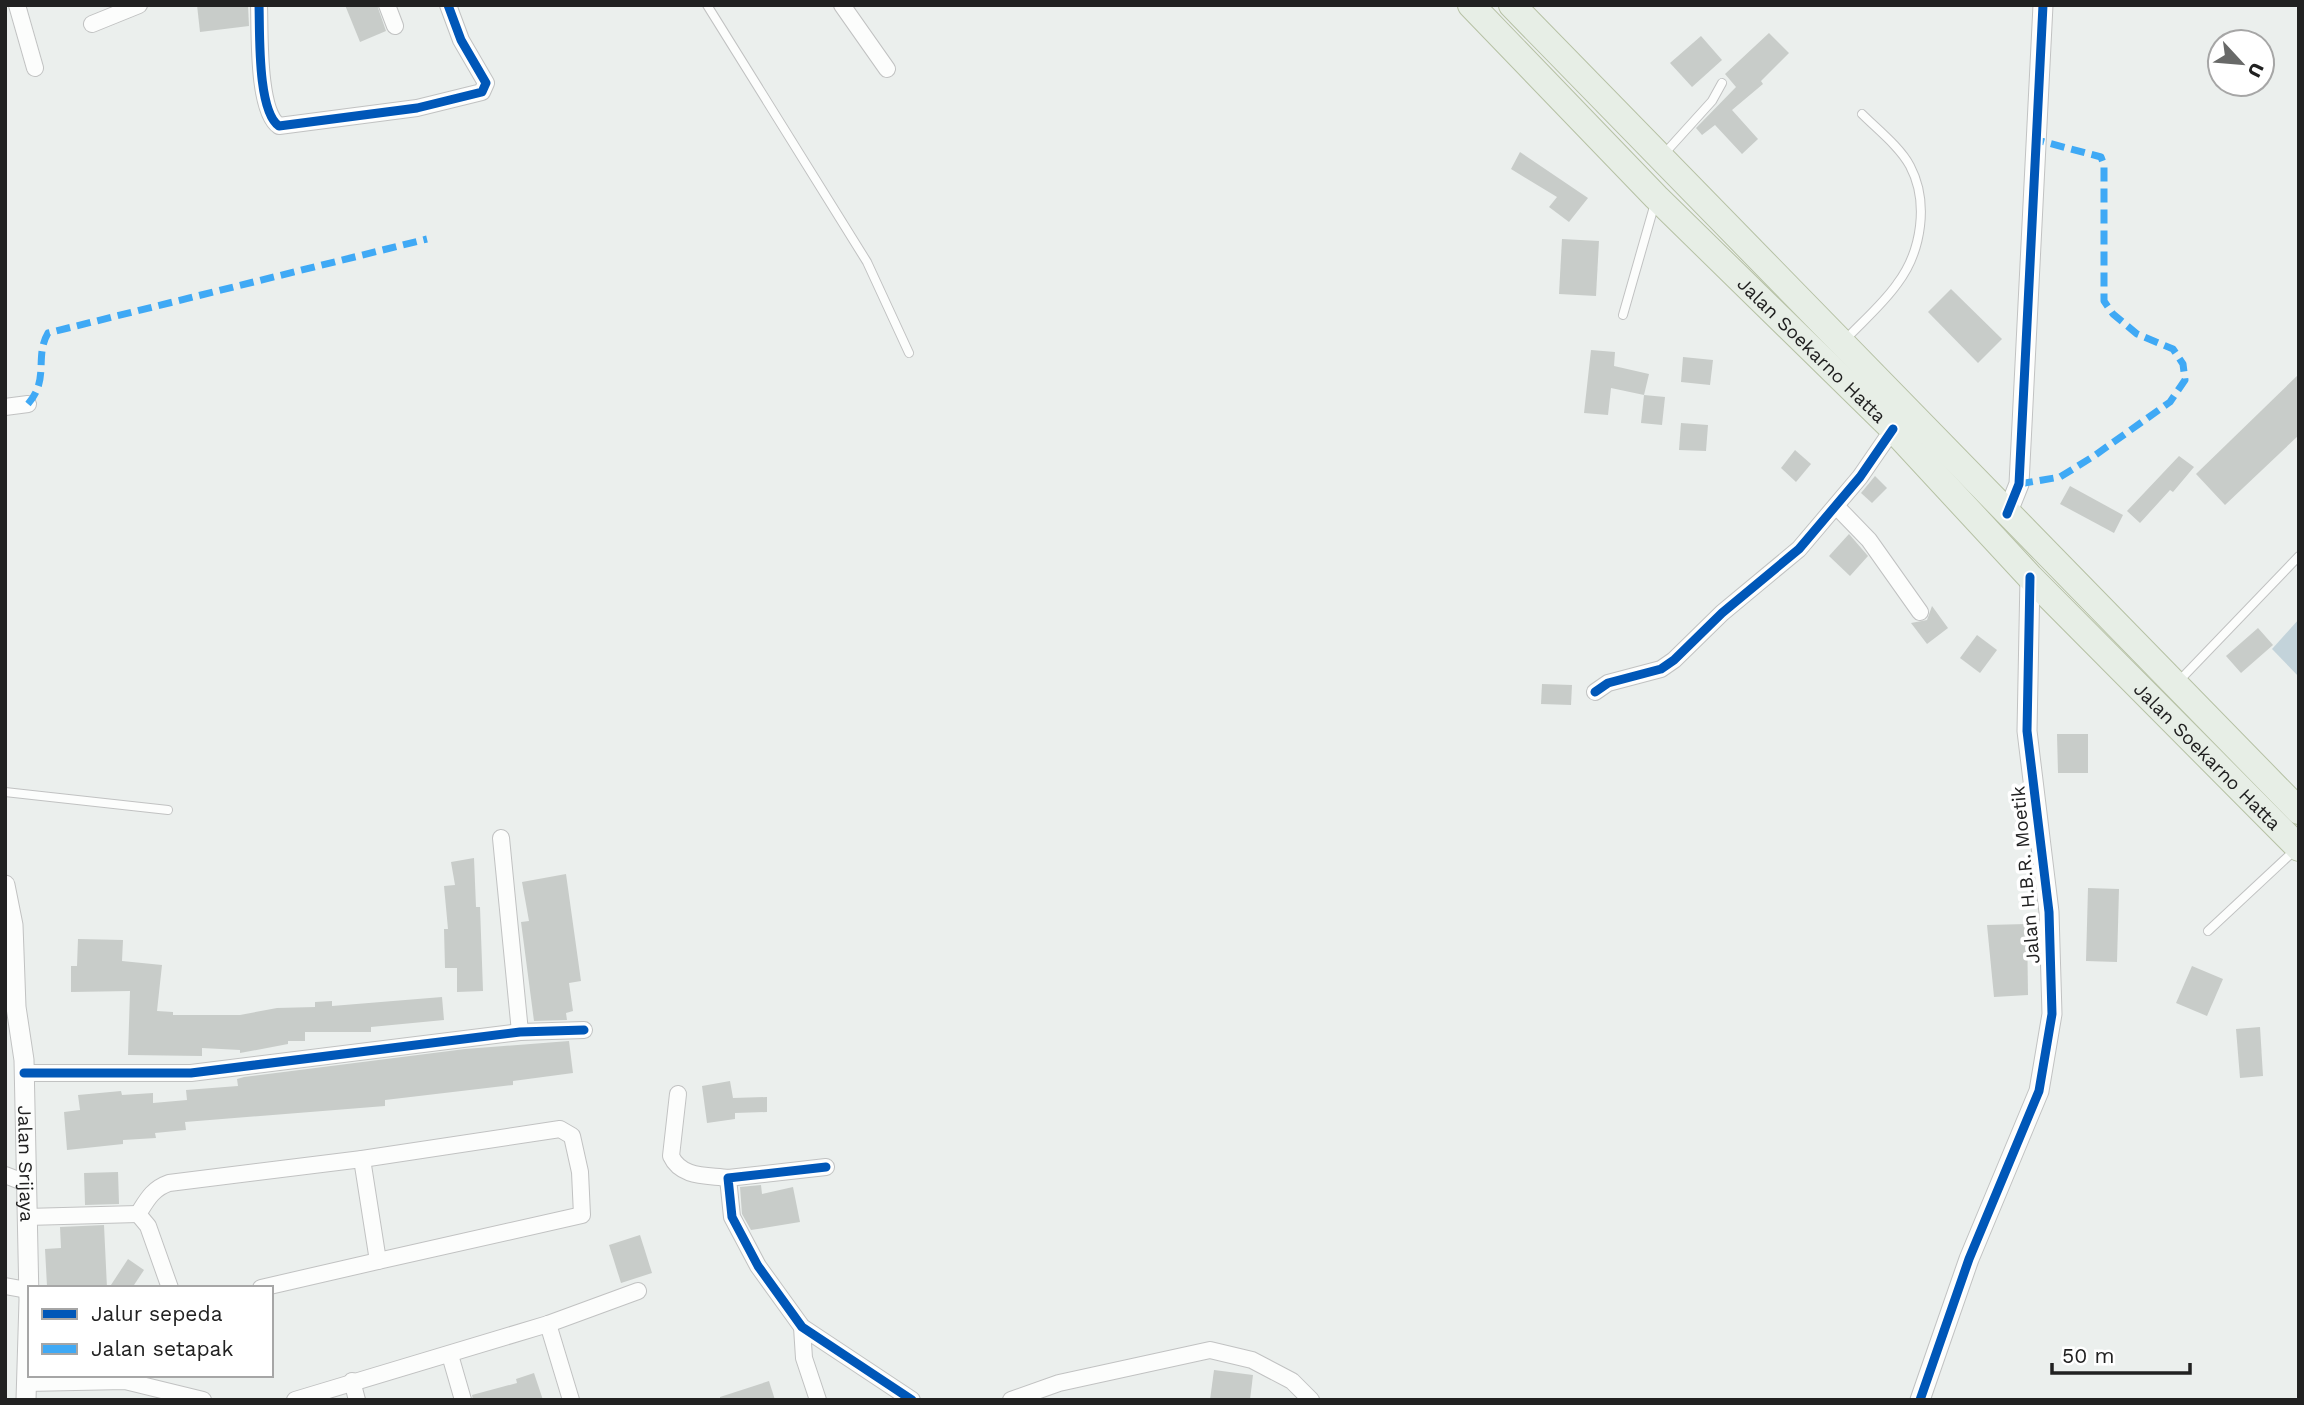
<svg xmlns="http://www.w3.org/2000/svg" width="2304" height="1405" font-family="'Work Sans',sans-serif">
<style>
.forest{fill:#c3d3da}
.building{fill:#c8ccc9}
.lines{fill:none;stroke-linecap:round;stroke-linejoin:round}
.service-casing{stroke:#c1c2c2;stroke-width:10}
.minor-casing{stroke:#c1c2c2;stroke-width:18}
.tertiary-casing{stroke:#c1c2c2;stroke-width:21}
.trunk-casing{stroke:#b6c1a4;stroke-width:28}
.service{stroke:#fcfdfc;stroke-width:8}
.minor{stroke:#fcfdfc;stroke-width:16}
.tertiary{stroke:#fcfdfc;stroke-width:19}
.trunk{stroke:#e7eee6;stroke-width:26}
.quiet{stroke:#3fa9f5;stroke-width:7;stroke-dasharray:14 7;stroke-linecap:butt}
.cycleway-casing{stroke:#fff;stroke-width:13}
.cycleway{stroke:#0057b8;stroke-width:9}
.labels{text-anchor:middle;stroke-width:7;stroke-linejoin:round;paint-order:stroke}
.street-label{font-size:19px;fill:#212121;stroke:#fff}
</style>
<rect width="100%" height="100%" fill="#ebefed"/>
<path class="forest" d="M2299 619V677L2272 649Z"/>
<g class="building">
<path d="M197 5H248L249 26 200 32Z"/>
<path d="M345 5H377L386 31 360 42Z"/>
<path d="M1769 33 1789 53 1761 81 1763 84 1732 110 1758 139 1742 154 1715 125 1702 135 1696 128 1736 87 1725 74Z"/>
<path d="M1701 36 1722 60 1692 87 1670 63Z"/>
<path d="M1520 152 1588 198 1569 222 1549 207 1557 197 1511 169Z"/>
<path d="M1562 239 1599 241 1596 296 1559 294Z"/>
<path d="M1951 289 2002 339 1978 363 1928 312Z"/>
<path d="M1591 350 1615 352 1614 366 1649 374 1644 395 1611 388 1608 415 1584 413Z"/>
<path d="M1683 357 1713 360 1710 385 1681 382Z"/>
<path d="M2299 374V435L2225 505 2196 474Z"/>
<path d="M1644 395 1665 397 1662 425 1641 423Z"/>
<path d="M1681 423 1708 425 1706 451 1679 450Z"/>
<path d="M1795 450 1811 464 1796 482 1781 468Z"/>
<path d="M2179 456 2194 467 2173 492 2170 490 2140 523 2127 511Z"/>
<path d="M1875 476 1887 488 1872 503 1861 493Z"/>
<path d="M2070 486 2123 515 2114 533 2060 504Z"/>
<path d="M1849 534 1868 556 1850 576 1829 556Z"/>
<path d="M1932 606 1948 628 1927 644 1911 623 1927 620Z"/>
<path d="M2258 628 2273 645 2241 673 2226 656Z"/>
<path d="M1977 635 1997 650 1980 673 1960 658Z"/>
<path d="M1542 684 1572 685 1571 705 1541 704Z"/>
<path d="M2057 734H2088V773H2058Z"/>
<path d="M474 858 476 907H480L483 991 457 992V968H445L444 929H448L444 886 455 885 451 862Z"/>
<path d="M566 874 581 981 569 983 573 1011 566 1013 567 1020 534 1021 521 922 529 921 522 882Z"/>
<path d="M2088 888 2119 889 2117 962 2086 961Z"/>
<path d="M2027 924 2028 995 1994 997 1987 925Z"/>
<path d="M78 939 123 940 122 961 162 965 157 1011 173 1012V1015H240L277 1008 315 1007V1002L332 1001V1006L442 997 444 1020 371 1027V1032H305V1041H288V1044L240 1053V1050L202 1048V1056L128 1055 130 991 71 992V966H77Z"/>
<path d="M2192 966 2223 979 2207 1016 2176 1003Z"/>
<path d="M2260 1027 2263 1076 2240 1078 2236 1029Z"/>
<path d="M569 1041 573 1073 513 1081V1085L385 1100V1106L185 1122 186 1130 155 1133 156 1138 123 1140V1144L67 1150 64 1112 80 1110 78 1095 121 1091 122 1095 153 1093V1103L187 1100 186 1090 238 1086 237 1079 244 1077 465 1049Z"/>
<path d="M730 1081 733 1098 767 1097V1112L735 1113V1119L707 1123 702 1086Z"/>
<path d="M118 1172 119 1204 85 1205 84 1173Z"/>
<path d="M761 1185 762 1194 793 1187 800 1222 751 1230 742 1214 740 1187Z"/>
<path d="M104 1225 107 1288 47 1286 45 1249 61 1248 60 1227Z"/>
<path d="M640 1235 652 1273 621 1283 609 1245Z"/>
<path d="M128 1259 144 1270 132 1288H109Z"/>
<path d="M1214 1370 1253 1375 1250 1400H1210Z"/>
<path d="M534 1373 543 1400H473L472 1395 517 1383 516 1379Z"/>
<path d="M769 1381 775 1400H720V1397Z"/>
</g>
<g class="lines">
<defs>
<g id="service">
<path d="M707 5 867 262 909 353"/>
<path d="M1664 154 1712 101 1722 83"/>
<path d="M1623 315 1655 203"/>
<path d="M1845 340C1862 322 1883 304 1897 284 1922 251 1929 202 1910 166 1900 147 1877 129 1862 114"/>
<path d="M2177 683 2299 556"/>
<path d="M5 792 168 810"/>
<path d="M2208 931 2296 849"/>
</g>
<g id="minor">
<path d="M17 5 35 68"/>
<path d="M259 5C260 31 257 111 279 126L417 108 482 92 486 83 461 40 448 5"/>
<path d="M387 5 395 26"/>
<path d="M842 5 887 69"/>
<path d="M92 24 139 5"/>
<path d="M5 407 28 404"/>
<path d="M1836 506 1869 540 1920 612"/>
<path d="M1595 692 1608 683 1661 669 1674 660 1722 613 1799 549 1860 477 1893 429"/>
<path d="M501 838 520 1032"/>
<path d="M24 1073H191L520 1032 584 1030"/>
<path d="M678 1094 671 1156C681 1178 707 1175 728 1178"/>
<path d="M362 1159 560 1129 572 1136 580 1172 582 1215 378 1261"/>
<path d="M826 1167 728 1178 732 1217 758 1266 802 1327 912 1400"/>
<path d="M5 1175 26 1183"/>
<path d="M138 1214C147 1200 152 1189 169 1183L362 1159 378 1261 261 1288"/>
<path d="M138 1214 148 1226 170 1288"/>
<path d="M26 1217 138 1214"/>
<path d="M5 1286 27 1290"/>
<path d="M548 1324 571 1400"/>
<path d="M802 1327 804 1358 818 1400"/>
<path d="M450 1355 463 1400"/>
<path d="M352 1381 357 1400"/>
<path d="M26 1383 125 1381 203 1400"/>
<path d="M295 1400 548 1324 638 1291"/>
<path d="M1011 1400 1059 1383 1210 1350 1252 1360 1292 1381 1311 1400"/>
</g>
<g id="tertiary">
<path d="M2007 514 2019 484 2043 5"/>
<path id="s1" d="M5 885 13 925 16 1007 24 1060 29 1300 26 1400"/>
<path d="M1920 1400 1969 1259 2039 1091 2052 1014 2049 912 2027 731 2030 577"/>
</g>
<g id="trunk">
<path id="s2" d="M1471 5 1656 197 1893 429 2030 577 2299 848"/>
<path d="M1512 5 2299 811"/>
</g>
</defs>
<use href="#service" class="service-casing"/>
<use href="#minor" class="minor-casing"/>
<use href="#tertiary" class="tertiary-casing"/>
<use href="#trunk" class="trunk-casing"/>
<use href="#service" class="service"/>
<use href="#minor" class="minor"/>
<use href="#tertiary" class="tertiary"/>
<use href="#trunk" class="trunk"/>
<g class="quiet">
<path d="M28 404C50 379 34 357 48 333L427 239"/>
<path d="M2019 484 2060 477 2094 456 2170 402 2185 380 2183 364 2173 349 2137 334 2113 314 2104 301V165L2101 157 2037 140"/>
</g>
<defs>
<g id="cycleway">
<path d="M259 5C260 31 257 111 279 126L417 108 482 92 486 83 461 40 448 5"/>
<path d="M2007 514 2019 484 2043 5"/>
<path d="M1595 692 1608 683 1661 669 1674 660 1722 613 1799 549 1860 477 1893 429"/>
<path d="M24 1073H191L520 1032 584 1030"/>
<path d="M826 1167 728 1178 732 1217 758 1266 802 1327 912 1400"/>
<path d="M1920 1400 1969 1259 2039 1091 2052 1014 2049 912 2027 731 2030 577"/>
</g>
</defs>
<use href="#cycleway" class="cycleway-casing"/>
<use href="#cycleway" class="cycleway"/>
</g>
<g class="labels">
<g class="street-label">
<text dy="7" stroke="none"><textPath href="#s2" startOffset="485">Jalan Soekarno Hatta</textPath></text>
<text dy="7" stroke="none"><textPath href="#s2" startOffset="1052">Jalan Soekarno Hatta</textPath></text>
<text transform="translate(2025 875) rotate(-95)" y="7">Jalan H.B.R. Moetik</text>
<text dy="7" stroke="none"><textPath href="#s1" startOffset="280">Jalan Srijaya</textPath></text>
</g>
</g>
<rect width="2304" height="1405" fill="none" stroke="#212121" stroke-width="14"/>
<rect x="28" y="1286" width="245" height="91" fill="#ffffff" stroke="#a6a6a6" stroke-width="2"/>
<rect x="42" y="1309" width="35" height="10" fill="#0057b8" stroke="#a6a6a6" stroke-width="2"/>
<text x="91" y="1321" font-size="21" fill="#212121">Jalur sepeda</text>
<rect x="42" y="1344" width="35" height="10" fill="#3fa9f5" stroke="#a6a6a6" stroke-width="2"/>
<text x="91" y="1356" font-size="21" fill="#212121">Jalan setapak</text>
<g transform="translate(2241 63) rotate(116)"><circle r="33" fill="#ffffff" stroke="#a6a6a6" stroke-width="2"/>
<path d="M0-5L12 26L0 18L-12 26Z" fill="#686968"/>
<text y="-10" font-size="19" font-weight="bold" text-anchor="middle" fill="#212121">U</text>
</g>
<path d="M2052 1363v10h138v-10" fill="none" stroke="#212121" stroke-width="3.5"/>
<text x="2062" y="1363" font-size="21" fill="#212121" stroke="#ffffff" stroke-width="5" paint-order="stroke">50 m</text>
</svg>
